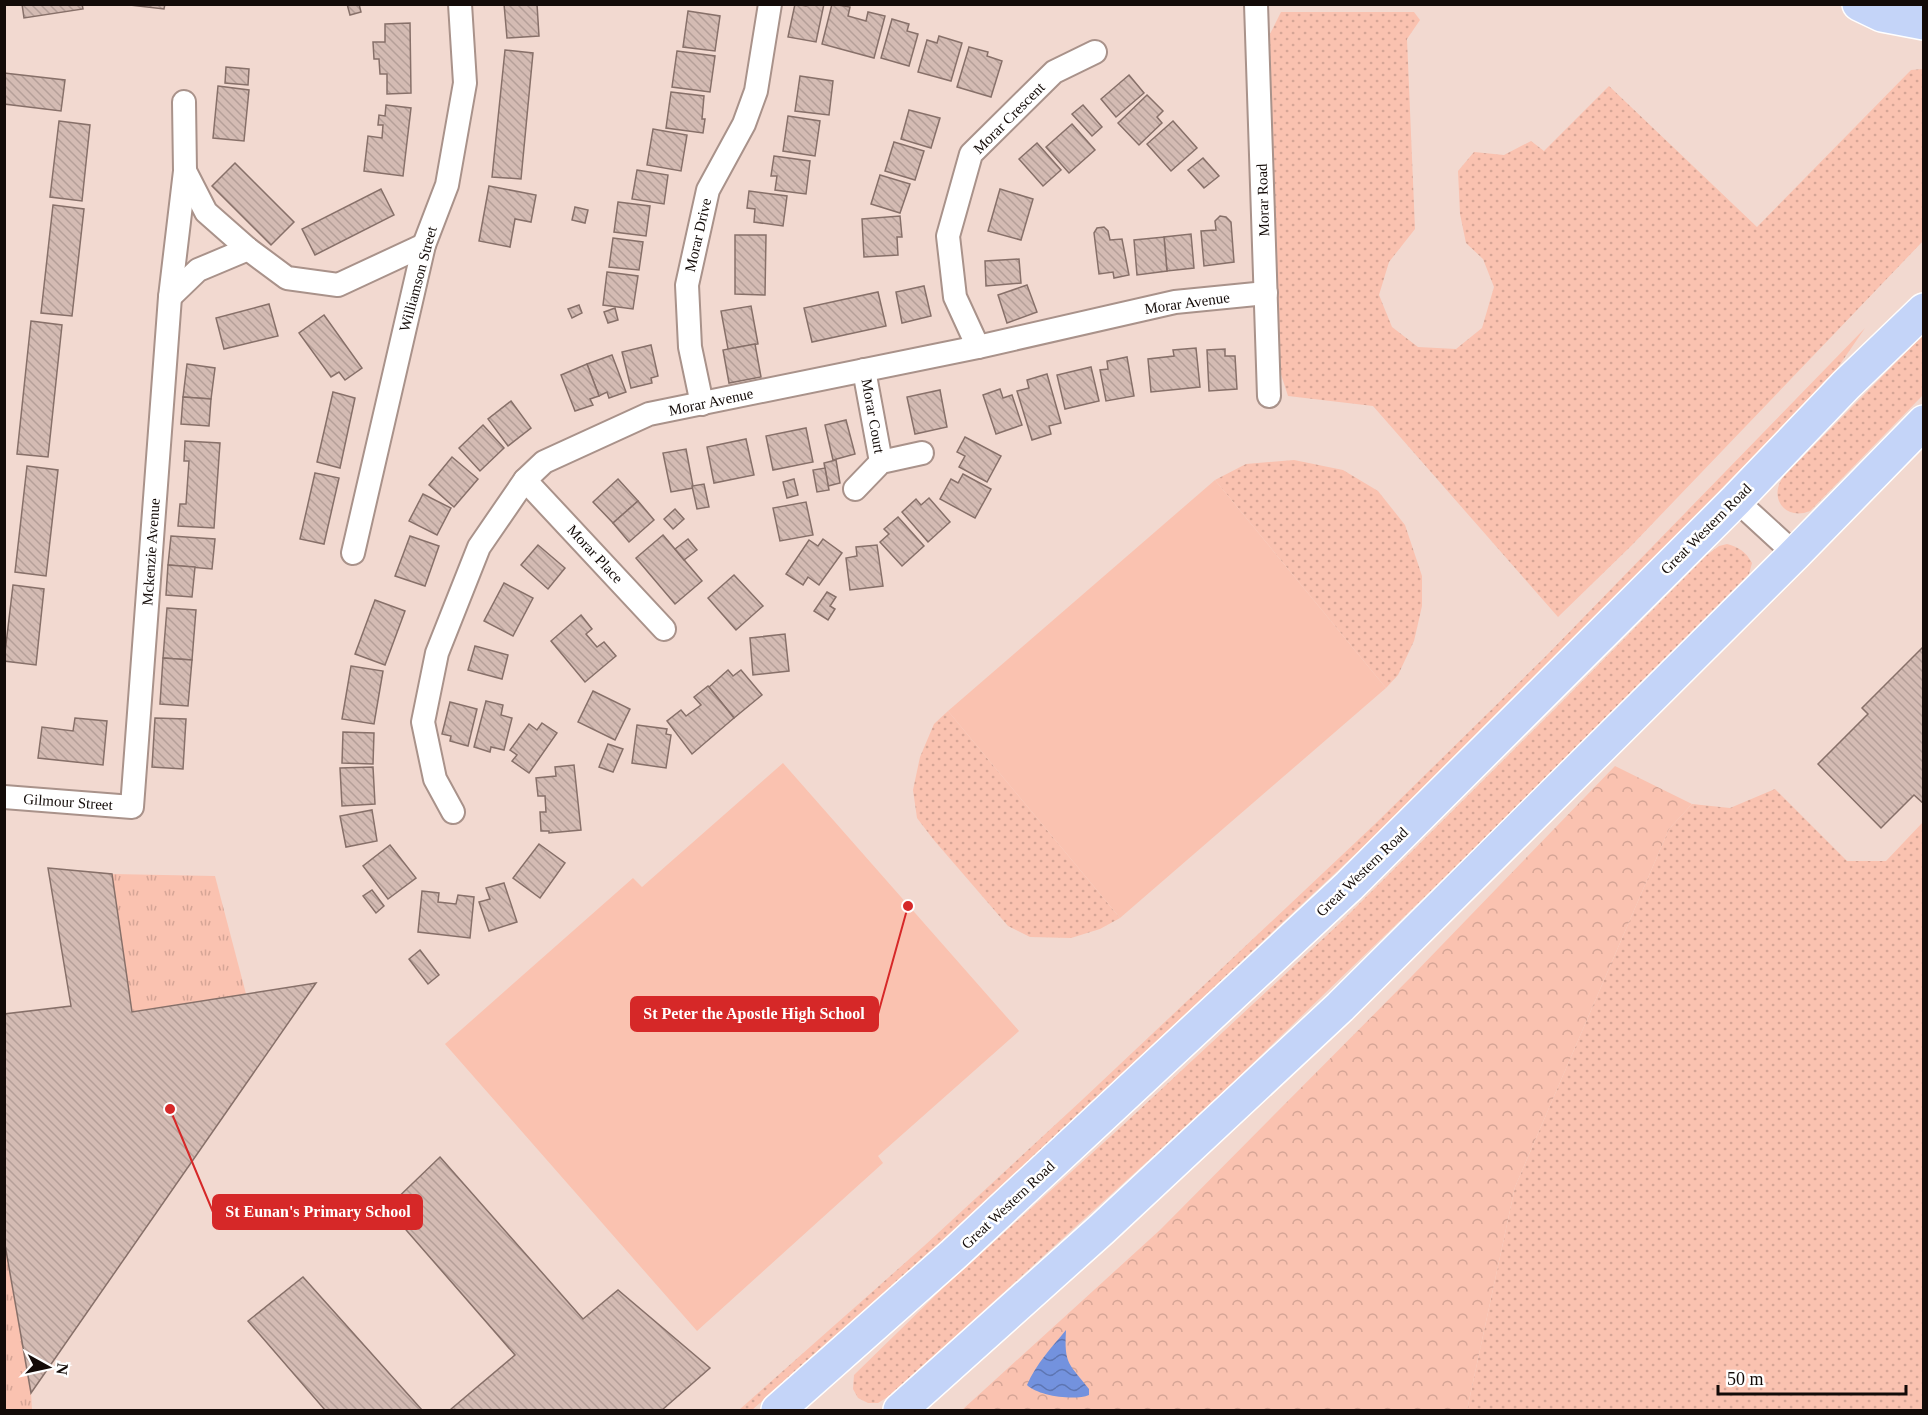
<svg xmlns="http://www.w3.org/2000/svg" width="1928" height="1415" font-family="Georgia,serif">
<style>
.grass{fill:url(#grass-dots)}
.forest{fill:url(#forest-crowns)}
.park{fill:url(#park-tufts)}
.pitch{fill:#fac2b0}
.water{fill:url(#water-waves)}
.building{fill:url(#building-back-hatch);stroke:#877069;stroke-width:1.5}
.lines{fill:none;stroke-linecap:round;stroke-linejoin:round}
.street-casing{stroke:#a9928a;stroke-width:26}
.primary-casing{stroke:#fff;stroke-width:36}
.street{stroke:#fff;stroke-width:22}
.primary{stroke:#c4d4f8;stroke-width:33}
.labels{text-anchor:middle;stroke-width:5;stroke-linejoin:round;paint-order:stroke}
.street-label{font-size:15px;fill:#130b08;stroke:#fff}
.leader{fill:none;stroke:#d62828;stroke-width:2}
.callout-dot{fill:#d62828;stroke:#fff;stroke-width:2}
.callout{fill:#d62828;stroke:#d62828;stroke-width:2}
.callout-label{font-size:16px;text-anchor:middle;font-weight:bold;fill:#fff}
</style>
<defs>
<pattern id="grass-dots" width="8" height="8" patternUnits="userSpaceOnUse" patternTransform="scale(1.5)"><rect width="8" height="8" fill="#fac2b0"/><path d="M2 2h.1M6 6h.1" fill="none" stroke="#d5a596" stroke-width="1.8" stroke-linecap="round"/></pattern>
<pattern id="forest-crowns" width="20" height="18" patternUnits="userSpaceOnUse" patternTransform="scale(1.5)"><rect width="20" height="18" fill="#fac2b0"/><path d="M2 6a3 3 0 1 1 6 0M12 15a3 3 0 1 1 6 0" fill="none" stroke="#d5a596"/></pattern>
<pattern id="park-tufts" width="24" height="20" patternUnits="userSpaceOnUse" patternTransform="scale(1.5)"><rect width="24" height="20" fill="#fac2b0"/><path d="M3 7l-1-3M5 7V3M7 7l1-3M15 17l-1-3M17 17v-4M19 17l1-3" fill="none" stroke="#d5a596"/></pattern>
<pattern id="water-waves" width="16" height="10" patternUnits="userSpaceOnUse" patternTransform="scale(1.5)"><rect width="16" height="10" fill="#7392de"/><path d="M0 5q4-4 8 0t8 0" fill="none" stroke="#5d75b2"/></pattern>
<pattern id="building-back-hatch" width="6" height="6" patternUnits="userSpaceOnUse" patternTransform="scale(1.5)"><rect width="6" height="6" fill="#d4bbb3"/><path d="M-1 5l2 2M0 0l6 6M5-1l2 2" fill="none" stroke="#b59f98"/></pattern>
</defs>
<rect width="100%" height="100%" fill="#f2d9d0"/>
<g class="grass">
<path d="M1281 12H1414L1420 20 1407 39 1415 229 1389 262 1379 295 1392 327 1418 347 1456 349 1482 328 1494 287 1483 259 1466 243 1460 214 1458 171 1474 152 1504 155 1531 141 1544 151 1609 86 1757 227 1911 70 1923 69V241L1632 545 1558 617 1373 406 1288 396 1278 365 1269 36Z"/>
<path d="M1865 328 1832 376 1553 660 1382 829 932 1252 752 1410H739L924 1246 1082 1100 1375 824 1546 656Z"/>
<path d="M1923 335V395L1810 511C1786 521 1768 499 1783 477Z"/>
<path d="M1294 460 1343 470 1378 491 1405 525 1422 576V606L1414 641 1398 675 1386 688 1215 480 1246 464Z"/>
<path d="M1727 544C1739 547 1746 552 1752 563L1749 574 1512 812 1220 1095 891 1395 878 1403H868L858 1398 853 1389 854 1375 943 1288 1123 1125 1340 923 1556 708 1707 555 1719 546Z"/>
<path d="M948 711 1120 918 1100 929 1071 938 1030 937 1008 926 933 839 917 818 913 790 920 757 934 724Z"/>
<path d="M1775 789 1847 861H1886L1923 822V1410H1467L1515 1187 1669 829 1692 804 1730 808Z"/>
</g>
<path class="forest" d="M1615 766 1692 804 1669 829 1515 1187 1467 1410H962L1160 1230 1411 977Z"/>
<g class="park">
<path d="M112 874 215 876 246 994 132 1012Z"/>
<path d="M4 1239 31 1393 32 1410H5Z"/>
</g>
<g class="pitch">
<path d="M1215 480 1386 688 1120 918 948 711Z"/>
<path d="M783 763 1019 1031 878 1156 883 1163 697 1331 445 1044 633 878 642 887Z"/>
</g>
<path class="water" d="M1066 1330C1064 1365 1069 1363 1089 1389V1395C1075 1401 1038 1396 1027 1385 1036 1364 1052 1347 1066 1330Z"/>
<g class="building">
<path d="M22 4H82L83 9 24 18Z"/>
<path d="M121 4H165L164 9Z"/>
<path d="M347 4H359L361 12 350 15Z"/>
<path d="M504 4H537L539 36 507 38Z"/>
<path d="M795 4 806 6 807 4H824L816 42 788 37Z"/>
<path d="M832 4 850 7 848 16 866 21 868 12 885 16 874 58 822 44Z"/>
<path d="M688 11 720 16 715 51 683 47Z"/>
<path d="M892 19 909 24 907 31 918 34 909 66 881 58Z"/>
<path d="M410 23 411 93 387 94V74H380L379 59H374L373 42H385V24Z"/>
<path d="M939 36 962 43 951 81 918 72 927 40 937 43Z"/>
<path d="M969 47 988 52 987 56 1002 61 991 97 957 87Z"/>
<path d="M505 50 533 53 521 179 492 177Z"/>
<path d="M677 51 715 56 710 92 672 87Z"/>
<path d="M226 67 249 69 248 85 225 83Z"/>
<path d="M4 73 65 80 61 111 4 104Z"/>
<path d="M1129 75 1144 93 1116 117 1101 99Z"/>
<path d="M800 76 833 81 829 115 795 111Z"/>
<path d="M218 86 249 90 244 141 213 138Z"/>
<path d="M671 92 704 96 702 119H705L703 133 666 128Z"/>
<path d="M1147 95 1163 111 1157 117 1162 123 1139 145 1118 123Z"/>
<path d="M386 105 411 108 403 176 364 171 368 136 382 138 383 125H378L379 115 385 116Z"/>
<path d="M1083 105 1102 127 1092 136 1072 114Z"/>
<path d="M909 110 940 118 931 148 901 139Z"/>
<path d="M788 116 820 121 815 156 783 151Z"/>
<path d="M59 121 90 125 82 201 50 197Z"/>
<path d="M1173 121 1197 148 1171 171 1147 144Z"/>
<path d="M1072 124 1095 150 1069 173 1046 147Z"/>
<path d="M653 129 687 135 681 171 647 165Z"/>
<path d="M894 142 924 151 915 180 885 171Z"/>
<path d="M1037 143 1061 170 1043 186 1019 159Z"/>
<path d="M774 156 810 161 806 194 775 190 777 176H771Z"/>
<path d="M1203 158 1219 176 1204 188 1188 170Z"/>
<path d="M235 163 294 222 271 245 212 186Z"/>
<path d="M637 170 668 175 664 204 632 199Z"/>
<path d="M880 175 910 184 900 213 871 204Z"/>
<path d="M489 186 536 195 531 222 515 219 510 247 479 241Z"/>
<path d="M381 189 394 215 315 255 302 229Z"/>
<path d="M1000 189 1033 199 1021 240 988 231Z"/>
<path d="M749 191 787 196 783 226 754 222 755 209 747 208Z"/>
<path d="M618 202 650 206 646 236 614 232Z"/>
<path d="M53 205 84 209 72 316 41 313Z"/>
<path d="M575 207 588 210 585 223 572 220Z"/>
<path d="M900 216 902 237H897L898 255 864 257 862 219Z"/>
<path d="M1220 216 1226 217 1231 222 1234 262 1204 266 1201 231 1216 230 1215 221Z"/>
<path d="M1104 227 1108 231 1110 240 1122 239 1129 275 1114 278 1113 272 1099 274 1094 233 1097 228Z"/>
<path d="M1191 234 1194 268 1167 271 1164 237Z"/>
<path d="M735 235H766L765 295 735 294Z"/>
<path d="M1164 237 1167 271 1137 275 1134 240Z"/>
<path d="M613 238 643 242 639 270 609 267Z"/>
<path d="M1019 259 1021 283 986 286 985 261Z"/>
<path d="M607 272 638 276 633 309 603 305Z"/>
<path d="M1027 285 1037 312 1007 323 998 295Z"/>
<path d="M924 286 931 316 902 323 896 292Z"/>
<path d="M878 292 886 326 812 342 804 308Z"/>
<path d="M269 304 278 336 224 349 216 318Z"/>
<path d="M579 305 582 313 572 318 568 309Z"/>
<path d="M751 306 758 344 728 349 721 311Z"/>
<path d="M615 308 618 320 608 323 604 312Z"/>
<path d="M324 315 362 368 345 380 339 372 331 377 299 333Z"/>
<path d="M31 321 62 325 48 457 17 454Z"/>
<path d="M755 344 761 377 729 383 723 350Z"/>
<path d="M651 345 658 376 651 378 652 383 631 388 622 352Z"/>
<path d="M1196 348 1200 387 1151 392 1148 359 1174 356 1173 350Z"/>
<path d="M1225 349V356H1235L1237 389 1209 391 1207 350Z"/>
<path d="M612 355 626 392 609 398 607 392 599 396 587 364Z"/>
<path d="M1127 357 1134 396 1106 401 1100 370 1108 369 1107 361Z"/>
<path d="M187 364 215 368 211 399 183 397Z"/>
<path d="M587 364 599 396 590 399 593 405 575 411 561 375Z"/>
<path d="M1091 367 1099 401 1065 409 1057 375Z"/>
<path d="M1047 374 1061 423 1049 426 1051 434 1032 440 1017 391 1029 388 1027 380Z"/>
<path d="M1000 389 1003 398 1012 395 1022 425 996 434 983 395Z"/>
<path d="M940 390 947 427 915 434 907 397Z"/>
<path d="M333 392 355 398 340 468 317 462Z"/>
<path d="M183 397 211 399 209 426 181 424Z"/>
<path d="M511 401 531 428 508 446 488 419Z"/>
<path d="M846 420 855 454 833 460 825 425Z"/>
<path d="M483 425 504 448 480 471 459 448Z"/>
<path d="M806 428 813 462 773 470 766 436Z"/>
<path d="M965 437 1001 456 987 482 959 467 965 456 957 452Z"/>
<path d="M746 439 754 475 714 483 707 447Z"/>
<path d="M185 441 220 443 214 528 178 526 180 504H186L189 461H184Z"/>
<path d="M686 449 693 486V488L671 492 663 453Z"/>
<path d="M452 457 478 479 454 507 429 485Z"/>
<path d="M836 460 840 483 828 486 824 463Z"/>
<path d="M27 466 58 470 46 576 15 572Z"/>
<path d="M825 468 829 490 817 492 813 470Z"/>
<path d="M315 473 339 478 324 544 300 539Z"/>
<path d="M963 474 991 489 975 518 940 499 951 479 958 483Z"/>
<path d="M618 479 638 501 613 523 593 502Z"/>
<path d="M794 479 798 495 787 498 783 482Z"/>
<path d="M704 484 709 507 697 509 692 486Z"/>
<path d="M423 494 451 508 437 535 409 521Z"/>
<path d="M929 498 950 522 928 542 902 512 916 499 921 505Z"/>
<path d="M638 501 654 520 629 542 613 523Z"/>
<path d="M806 502 813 535 780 541 773 508Z"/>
<path d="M675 509 684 519 673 529 664 519Z"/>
<path d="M898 517 924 546 902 566 880 542 889 534 884 529Z"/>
<path d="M663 535 702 581 675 604 636 558Z"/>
<path d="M171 536 215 539 212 569 168 565Z"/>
<path d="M410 536 439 546 425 586 395 576Z"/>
<path d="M688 539 697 550 684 560 675 549Z"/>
<path d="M823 539 842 553 819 585 808 577 803 585 786 574 809 540 818 546Z"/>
<path d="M538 545 565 568 548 589 521 565Z"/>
<path d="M877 545 883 586 850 590 846 558 857 556 856 547Z"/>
<path d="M168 565 195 567 192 597 166 595Z"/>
<path d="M734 575 763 606 736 630 708 598Z"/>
<path d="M504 583 533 598 513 636 484 621Z"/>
<path d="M13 585 44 589 36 665 4 661Z"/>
<path d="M827 592 836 597 830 606 835 609 828 620 814 611Z"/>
<path d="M375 600 405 611 385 665 355 654Z"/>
<path d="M167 608 196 610 192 660 163 658Z"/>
<path d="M581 615 592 629 586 634 597 647 604 642 616 656 585 682 551 641Z"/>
<path d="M785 634 789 671 753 675 750 638Z"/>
<path d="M475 646 508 655 502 679 468 670Z"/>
<path d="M1924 646V804L1914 795 1881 828 1818 764 1868 714 1862 708Z"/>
<path d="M163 658 192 660 188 706 160 704Z"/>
<path d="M351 666 383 671 374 724 342 719Z"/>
<path d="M728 670 733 676 741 670 762 695 734 718 709 687Z"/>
<path d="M708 686 734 718 692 754 667 721 681 710 686 716 701 705 694 697Z"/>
<path d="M593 691 630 709 615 740 578 722Z"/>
<path d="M486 701 503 705 501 715 512 718 504 750 491 747 490 752 474 747Z"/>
<path d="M450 702 477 709 468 746 450 741 451 736 442 734Z"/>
<path d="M75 718 107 721 103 765 38 758 42 727 73 731Z"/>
<path d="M155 718 186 719 183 769 152 767Z"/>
<path d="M542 723 557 733 529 773 512 761 517 755 510 750 529 724 537 730Z"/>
<path d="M637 725 667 729 666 734 671 735 666 768 632 763Z"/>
<path d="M343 732 374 733 373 764 342 763Z"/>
<path d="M608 744 623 749 613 772 599 767Z"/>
<path d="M574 765 581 830 549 833V831H541L540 812H546L545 796H538L536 778 556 776 555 767Z"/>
<path d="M373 767 375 804 342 806 340 768Z"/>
<path d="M372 810 377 841 346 847 340 816Z"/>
<path d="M539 844 565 863 540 898 513 878Z"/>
<path d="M390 845 416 878 388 899 363 866Z"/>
<path d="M48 868 112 874 132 1012 316 983 31 1393 4 1239V1014L71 1006Z"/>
<path d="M504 883 517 922 489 931 479 902 490 899 486 888Z"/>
<path d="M372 890 384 906 376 913 363 896Z"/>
<path d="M422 891 439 893 438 902 456 904 458 895 474 897 470 938 418 932Z"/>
<path d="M420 950 439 975 428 984 409 959Z"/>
<path d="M440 1157 583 1319 618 1290 710 1368 662 1410H450L515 1355 387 1208Z"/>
<path d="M303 1277 422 1410H325L248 1321Z"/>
</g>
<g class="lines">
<defs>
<g id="street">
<path d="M1256 4 1269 396"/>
<path d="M185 171 206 212 248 249 287 278 338 285 424 245"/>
<path d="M170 297 198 270 248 249"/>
<path d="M978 347 955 297 948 236 971 154 1054 72 1095 52"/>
<path d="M864 370 881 462"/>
<path d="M702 404 690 347 687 285 708 190 744 124 756 91 770 4"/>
<path d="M525 480 664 629"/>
<path d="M855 489 881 462 922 453"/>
<path d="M1736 500 1795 554"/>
<path d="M353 553 424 245 447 185 465 83 460 4"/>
<path d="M4 797 132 807 170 297 185 171 184 102"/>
<path d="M453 812 435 779 423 722 437 653 479 547 525 480 544 462 649 414 978 347 1175 302 1266 293"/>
</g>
<g id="primary">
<path d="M1859 4 1882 15 1924 23"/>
<path d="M778 1410 954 1254 1349 886 1736 500 1846 385 1924 310"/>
<path d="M900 1410 1102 1229 1340 1007 1795 554 1924 422"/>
</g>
</defs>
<use href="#street" class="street-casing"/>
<use href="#primary" class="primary-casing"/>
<use href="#street" class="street"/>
<use href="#primary" class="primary"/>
</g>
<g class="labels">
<g class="street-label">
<text transform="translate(1009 118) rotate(-45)" y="5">Morar Crescent</text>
<text transform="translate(1263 200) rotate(-92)" y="5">Morar Road</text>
<text transform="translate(698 235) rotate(-77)" y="5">Morar Drive</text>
<text transform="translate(418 279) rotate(-75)" y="5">Williamson Street</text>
<text transform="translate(1187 303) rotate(-8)" y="5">Morar Avenue</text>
<text transform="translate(711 402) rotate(-12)" y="5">Morar Avenue</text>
<text transform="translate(873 416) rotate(80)" y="5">Morar Court</text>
<text transform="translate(1706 529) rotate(-45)" y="5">Great Western Road</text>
<text transform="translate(151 552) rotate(-86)" y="5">Mckenzie Avenue</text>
<text transform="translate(595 554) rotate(47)" y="5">Morar Place</text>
<text transform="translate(68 802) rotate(4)" y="5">Gilmour Street</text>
<text transform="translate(1362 872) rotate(-44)" y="5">Great Western Road</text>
<text transform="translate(1008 1205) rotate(-43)" y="5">Great Western Road</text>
</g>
</g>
<path class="leader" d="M908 906L878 1014M170 1109L213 1212"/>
<g class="callout-dot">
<circle cx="908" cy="906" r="6"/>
<circle cx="170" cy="1109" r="6"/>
</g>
<g class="callout">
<rect x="631" y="997" width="247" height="34" rx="6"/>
<rect x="213" y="1195" width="209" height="34" rx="6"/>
</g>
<g class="callout-label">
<text x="754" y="1019">St Peter the Apostle High School</text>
<text x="318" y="1217">St Eunan's Primary School</text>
</g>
<rect width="1928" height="1415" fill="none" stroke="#130b08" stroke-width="12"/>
<g transform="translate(48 1367) rotate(98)" stroke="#ffffff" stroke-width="4.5" paint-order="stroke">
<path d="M0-4.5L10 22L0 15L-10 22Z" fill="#130b08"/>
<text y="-9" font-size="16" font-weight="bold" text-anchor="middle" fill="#130b08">N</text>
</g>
<path d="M1718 1385v9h188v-9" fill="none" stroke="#130b08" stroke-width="3"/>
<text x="1727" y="1385" font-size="18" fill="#130b08" stroke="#ffffff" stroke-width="4.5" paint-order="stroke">50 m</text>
</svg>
